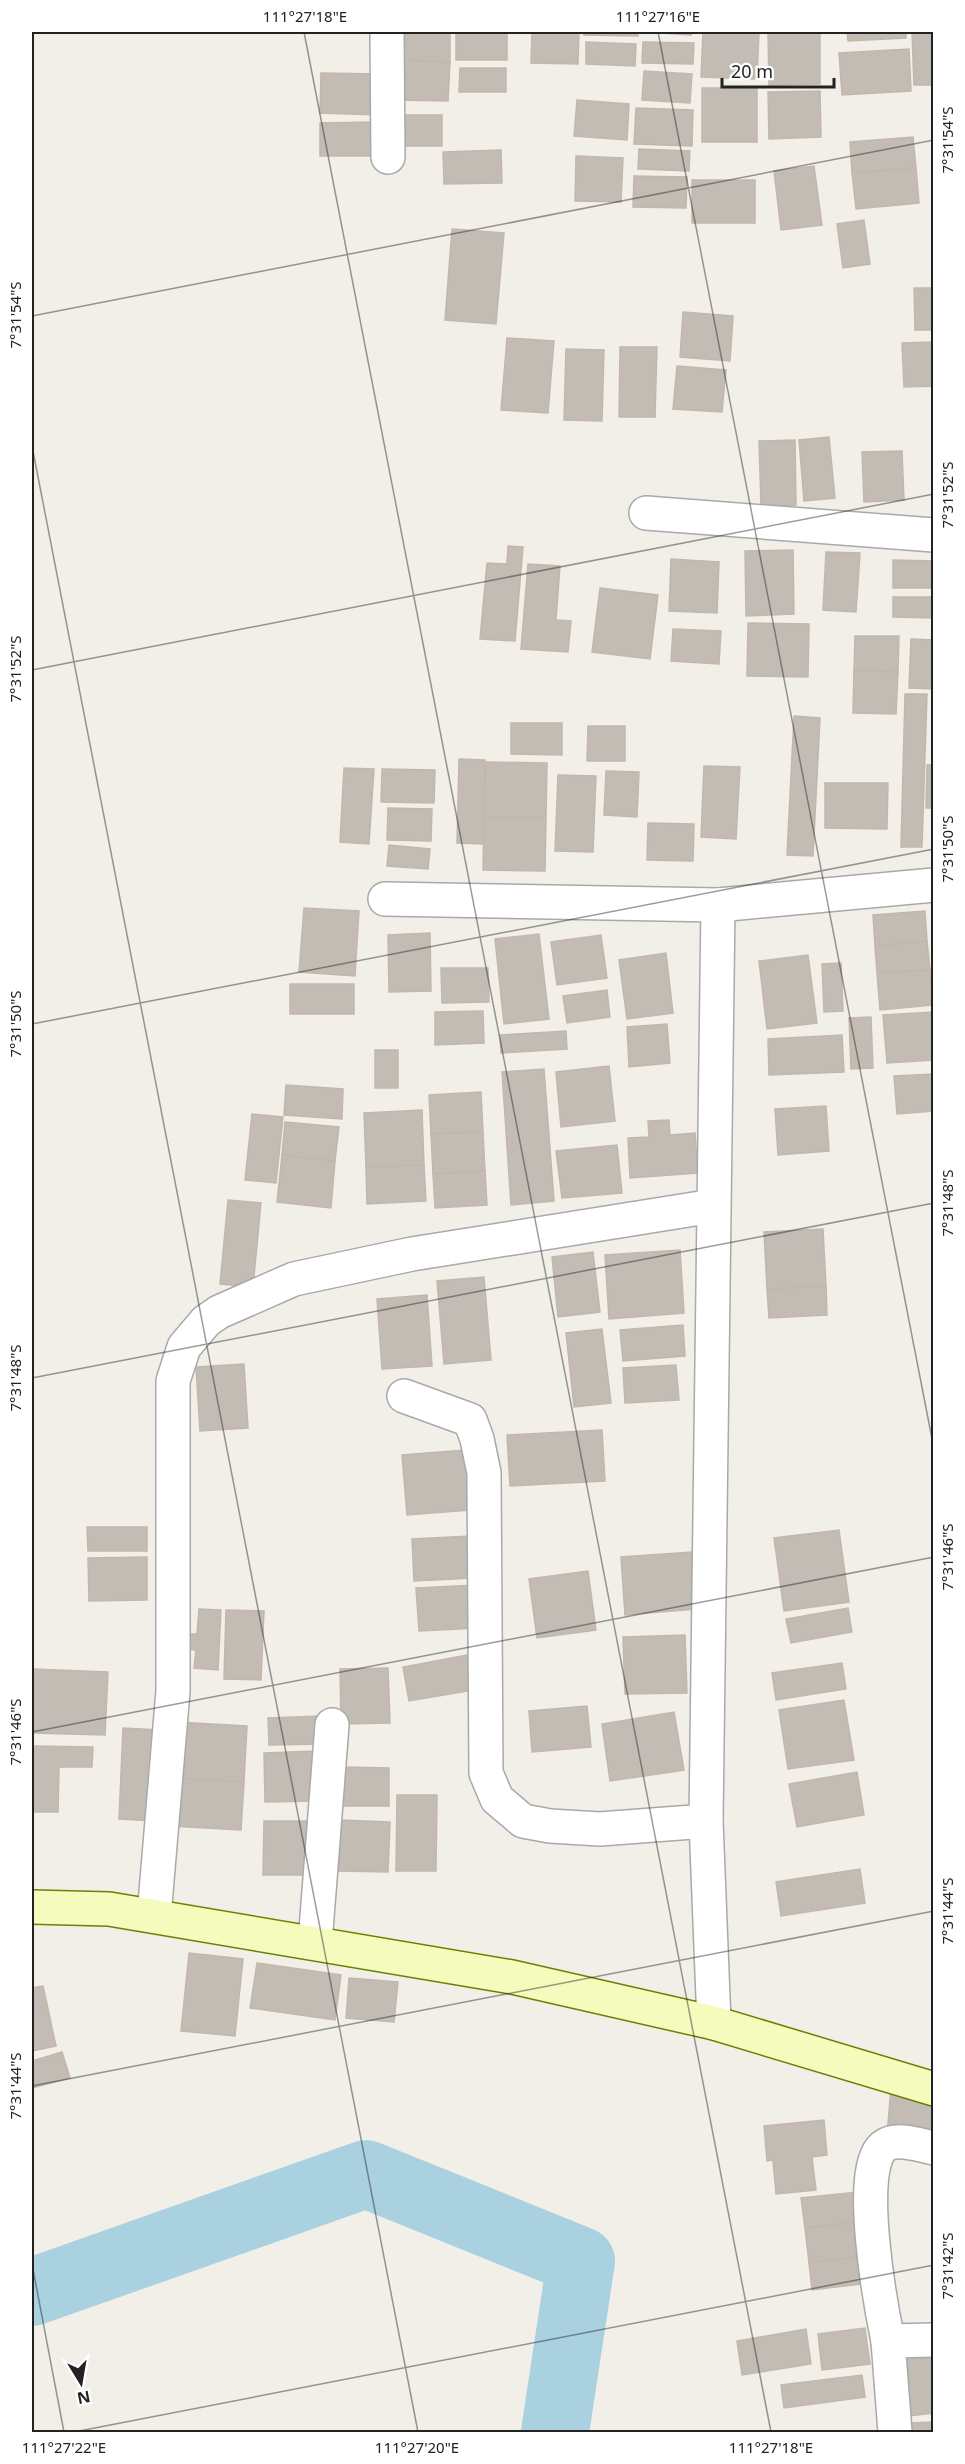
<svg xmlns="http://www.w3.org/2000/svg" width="965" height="2464" font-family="'Noto Sans',sans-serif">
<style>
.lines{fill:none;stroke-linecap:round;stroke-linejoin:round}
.river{stroke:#a9d1e0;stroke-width:68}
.building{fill:#c3bcb4;stroke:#c4b7aa;stroke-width:1.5}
.street-casing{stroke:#a9a9a9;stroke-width:36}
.secondary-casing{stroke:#6c8002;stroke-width:36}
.street{stroke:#fff;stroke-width:33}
.secondary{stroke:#f5fbbd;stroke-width:33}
.ticks{fill:none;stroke:#222;stroke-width:1.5;stroke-opacity:0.45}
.neatline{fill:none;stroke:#222;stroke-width:2}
.ticks-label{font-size:15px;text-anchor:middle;fill:#222}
</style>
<rect width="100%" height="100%" fill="#f2efe9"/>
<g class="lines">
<path class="river" d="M32 2292 366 2174 581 2261 555 2432"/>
</g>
<g class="building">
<path d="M397 32H450V62L396 60Z"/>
<rect x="456" y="32" width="51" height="28"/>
<path d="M532 32H579L578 64 531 63Z"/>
<path d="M585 32H638V36L584 35Z"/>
<path d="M644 32H692L691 35Z"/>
<path d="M703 32H759L757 79 701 77Z"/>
<path d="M820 32V84L769 85 768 33Z"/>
<path d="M847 32H906V38L848 41Z"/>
<path d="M912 32H934V85H914Z"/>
<path d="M586 42 636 44 635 66 586 64Z"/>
<path d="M643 42 694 43 693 64 642 63Z"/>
<path d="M909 49 911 91 842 95 839 53Z"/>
<path d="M396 60 450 62 448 101 395 100Z"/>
<path d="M460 68H506V92H459Z"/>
<path d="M644 71 692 74 690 103 642 100Z"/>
<path d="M321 73 379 74 378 115 320 113Z"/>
<rect x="702" y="88" width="55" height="54"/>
<path d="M820 91 821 137 769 139 768 92Z"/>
<path d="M577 100 629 104 627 140 574 136Z"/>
<path d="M636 108 693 110 692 146 634 144Z"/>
<rect x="396" y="115" width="46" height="31"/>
<path d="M374 122V156H320V123Z"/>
<path d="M913 137 916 168 852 173 850 142Z"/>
<path d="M639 149 690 151 689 171 638 169Z"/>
<path d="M501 150 502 183 444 184 443 152Z"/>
<path d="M576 156 623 158 621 202 575 201Z"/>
<path d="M814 166 822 225 781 230 774 171Z"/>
<path d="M916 168 919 203 856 209 852 173Z"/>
<path d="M634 176 687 177 686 208 633 207Z"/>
<rect x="692" y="180" width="63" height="43"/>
<path d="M864 220 870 264 843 268 837 224Z"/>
<path d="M452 229 504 233 496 324 445 320Z"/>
<path d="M914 288H934V330H915Z"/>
<path d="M683 312 733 316 730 361 680 357Z"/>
<path d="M507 338 554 341 548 413 501 410Z"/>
<path d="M934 342V386L904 387 902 343Z"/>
<path d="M620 347H657L655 417H619Z"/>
<path d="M566 349 604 350 602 421 564 420Z"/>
<path d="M677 366 726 370 722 412 673 409Z"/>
<path d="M829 437 835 498 804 501 799 440Z"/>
<path d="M795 440 796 505 761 506 759 441Z"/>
<path d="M902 451 904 500 864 502 862 452Z"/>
<path d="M508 546 523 547 515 641 480 639 487 563 507 564Z"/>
<path d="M793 550 794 614 746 616 745 551Z"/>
<path d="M826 552 860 553 856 612 823 610Z"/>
<path d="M671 559 719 562 717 613 669 611Z"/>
<path d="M893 560 934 561V588H893Z"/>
<path d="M528 564 560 566 556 620 571 621 568 652 521 649Z"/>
<path d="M600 588 658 595 650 659 592 652Z"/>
<path d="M893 597H934V618L893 617Z"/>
<path d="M748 623 809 624 808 677 747 676Z"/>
<path d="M673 629 721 631 719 664 671 661Z"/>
<path d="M855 636H899L898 672 854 670Z"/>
<path d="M911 639 934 640V689L909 688Z"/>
<path d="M854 670 898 672 896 714 853 713Z"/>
<path d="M905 694H927L922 847H901Z"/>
<path d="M794 716 820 718 813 856 787 855Z"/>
<path d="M511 723H562V755L511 754Z"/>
<path d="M588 726H625V761H587Z"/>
<path d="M459 759 485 760 483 844 457 843Z"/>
<path d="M486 762 547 763 546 818 484 817Z"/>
<path d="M927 765H934V808H926Z"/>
<path d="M704 766 740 767 736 839 701 837Z"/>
<path d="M344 768 374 769 369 844 340 842Z"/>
<path d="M382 769 435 770 434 803 381 802Z"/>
<path d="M606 771 639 772 637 817 604 815Z"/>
<path d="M558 775 596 776 593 852 555 851Z"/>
<path d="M825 783H888L887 829 825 828Z"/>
<path d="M388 808 432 809 431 841 387 840Z"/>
<path d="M484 817 546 818 545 871 483 870Z"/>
<path d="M648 823 694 824 693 861 647 860Z"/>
<path d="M389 845 430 849 428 869 387 866Z"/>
<path d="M304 908 359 911 355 976 299 972Z"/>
<path d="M925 911 927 941 875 946 873 915Z"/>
<path d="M430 933 431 991 389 992 388 935Z"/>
<path d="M539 934 549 1019 504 1024 495 939Z"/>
<path d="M601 935 607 978 557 985 551 942Z"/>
<path d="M927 941 930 970 877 973 875 946Z"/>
<path d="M666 953 673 1013 627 1019 619 960Z"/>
<path d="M808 955 817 1023 767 1029 759 961Z"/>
<path d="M841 963 843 1011 824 1012 822 964Z"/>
<path d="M441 968H488L489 1002 442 1003Z"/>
<path d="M930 970 932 1005 880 1010 877 973Z"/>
<rect x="290" y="984" width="64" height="30"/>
<path d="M607 990 610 1017 567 1023 563 996Z"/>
<path d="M483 1011 484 1043 435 1045V1012Z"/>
<path d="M934 1012V1060L887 1063 883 1015Z"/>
<path d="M871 1017 873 1068 851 1069 849 1018Z"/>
<path d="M667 1024 670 1063 629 1067 627 1027Z"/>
<path d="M566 1031 567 1049 501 1053 500 1035Z"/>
<path d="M842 1035 844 1072 769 1075 768 1039Z"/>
<rect x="375" y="1050" width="23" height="38"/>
<path d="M609 1066 615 1121 561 1127 556 1072Z"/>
<path d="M544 1069 554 1201 511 1205 502 1072Z"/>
<path d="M934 1074V1111L897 1114 894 1076Z"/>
<path d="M286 1085 343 1089 342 1119 284 1115Z"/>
<path d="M481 1092 483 1132 431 1134 429 1095Z"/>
<path d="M826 1106 829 1151 778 1155 775 1109Z"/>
<path d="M422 1110 424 1165 366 1167 364 1113Z"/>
<path d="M252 1114 283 1117 276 1183 245 1180Z"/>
<path d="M669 1120 670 1135 695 1133 698 1173 630 1178 628 1138 649 1137 648 1121Z"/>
<path d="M285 1122 339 1127 335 1161 282 1155Z"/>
<path d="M483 1132 485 1171 433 1174 431 1134Z"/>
<path d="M617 1145 622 1193 562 1198 556 1151Z"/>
<path d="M282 1155 335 1161 331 1208 277 1202Z"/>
<path d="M424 1165 426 1201 367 1204 366 1167Z"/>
<path d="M485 1171 487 1205 435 1208 433 1174Z"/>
<path d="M228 1200 261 1203 253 1287 220 1284Z"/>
<path d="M823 1229 826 1286 767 1289 764 1232Z"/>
<path d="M680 1250 684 1313 609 1319 605 1255Z"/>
<path d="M593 1252 600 1312 558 1317 552 1257Z"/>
<path d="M484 1277 491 1360 444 1364 437 1281Z"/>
<path d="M826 1286 827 1315 769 1318 767 1289Z"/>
<path d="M427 1295 432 1366 382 1369 377 1299Z"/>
<path d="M683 1325 685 1356 623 1361 620 1330Z"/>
<path d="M602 1329 611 1403 574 1407 566 1333Z"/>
<path d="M244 1364 248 1428 200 1431 196 1367Z"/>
<path d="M676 1365 679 1400 625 1403 623 1368Z"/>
<path d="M602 1430 605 1481 510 1486 507 1435Z"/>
<path d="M465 1450 470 1510 407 1515 402 1455Z"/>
<path d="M87 1527H147V1551H88Z"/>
<path d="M839 1530 849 1602 784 1611 774 1538Z"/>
<path d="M470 1536 473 1578 414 1581 412 1539Z"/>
<path d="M692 1552 696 1609 625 1615 621 1557Z"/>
<path d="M147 1557V1600L89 1601 88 1558Z"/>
<path d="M588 1571 596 1630 537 1638 529 1579Z"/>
<path d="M477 1585 479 1628 419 1631 416 1588Z"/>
<path d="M848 1608 852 1632 791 1643 786 1619Z"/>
<path d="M199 1609 221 1610 218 1670 194 1668 196 1650 184 1649 185 1634H197Z"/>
<path d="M226 1610 264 1611 261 1680 224 1679Z"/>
<path d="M685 1635 687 1693 625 1694 623 1637Z"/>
<path d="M468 1655 474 1690 409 1701 403 1667Z"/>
<path d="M842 1663 846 1689 776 1700 772 1673Z"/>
<path d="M388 1668 390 1723 341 1724 340 1669Z"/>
<path d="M32 1669 108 1672 105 1735 32 1733Z"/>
<path d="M844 1700 854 1760 788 1769 779 1710Z"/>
<path d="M587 1706 591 1747 532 1752 529 1711Z"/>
<path d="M674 1712 684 1770 610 1781 602 1724Z"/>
<path d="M321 1716 322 1744 269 1745 268 1718Z"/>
<path d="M176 1722 247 1726 244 1782 172 1778Z"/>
<path d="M123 1728 159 1730 155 1821 119 1819Z"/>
<path d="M32 1746 93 1747 92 1767H59L58 1812H32Z"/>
<path d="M316 1751 317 1801 265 1802 264 1753Z"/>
<path d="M343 1767 389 1768V1806H343Z"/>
<path d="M857 1772 864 1815 797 1827 789 1784Z"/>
<path d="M172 1778 244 1782 241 1830 170 1826Z"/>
<path d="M397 1795H437L436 1871H396Z"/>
<path d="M340 1820 390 1822 388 1872 339 1871Z"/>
<path d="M264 1821H312V1875H263Z"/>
<path d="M860 1869 865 1903 781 1916 776 1882Z"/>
<path d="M189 1953 243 1959 235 2036 181 2031Z"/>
<path d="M257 1963 341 1975 335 2020 250 2008Z"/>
<path d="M349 1978 398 1982 394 2022 346 2018Z"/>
<path d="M43 1986 56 2046 32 2051V1988Z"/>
<path d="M62 2052 70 2078 32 2088V2061Z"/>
<path d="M891 2088 934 2092V2139L887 2135Z"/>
<path d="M824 2120 827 2155 812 2157 816 2190 776 2194 773 2160 767 2161 764 2126Z"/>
<path d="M858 2192 861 2222 805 2228 801 2198Z"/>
<path d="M861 2222 865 2256 809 2263 805 2228Z"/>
<path d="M865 2256 869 2283 812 2290 809 2263Z"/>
<path d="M865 2328 870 2364 822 2370 818 2334Z"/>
<path d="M806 2329 811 2364 742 2375 737 2341Z"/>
<path d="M934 2355V2413L909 2416 903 2357Z"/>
<path d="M862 2375 865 2397 784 2408 781 2385Z"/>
<path d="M934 2422V2432H910L909 2423Z"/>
</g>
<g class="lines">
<defs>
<g id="street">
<path d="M387 32 388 157"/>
<path d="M646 513 934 535"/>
<path d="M385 899 718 905"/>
<path d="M404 1396 470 1420 477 1439 484 1473 486 1773 497 1799 523 1821 550 1826 600 1829 706 1821"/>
<path d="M154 1916 173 1691V1381L184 1347 206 1321 219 1312 294 1279 412 1254 713 1206"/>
<path d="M315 1943 332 1725"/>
<path d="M714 2023 706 1821 718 905 934 885"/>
<path d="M888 2341C881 2307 855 2167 884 2146 897 2137 919 2145 934 2148"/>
<path d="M895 2432 888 2341 934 2340"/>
</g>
<path id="secondary" d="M32 1907 109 1909 512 1977 714 2023 934 2089"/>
</defs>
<use href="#street" class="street-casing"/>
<use href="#secondary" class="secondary-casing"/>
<use href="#street" class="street"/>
<use href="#secondary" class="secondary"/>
</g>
<path class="ticks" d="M304 32 771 2432M658 32 934 1449M32 316 934 140M32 446 418 2432M32 670 934 494M32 1024 934 849M32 1378 934 1203M32 1732 934 1557M32 2086 934 1911M32 2264 64 2432M74 2432 934 2265"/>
<rect width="965" height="2464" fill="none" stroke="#ffffff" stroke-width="66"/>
<g transform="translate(81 2383) rotate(169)" stroke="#ffffff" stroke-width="4.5" paint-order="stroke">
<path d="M0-4.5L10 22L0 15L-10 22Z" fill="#222222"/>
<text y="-9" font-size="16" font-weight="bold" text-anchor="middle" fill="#222222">N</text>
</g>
<path d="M722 78v9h112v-9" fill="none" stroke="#222222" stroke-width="3"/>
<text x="731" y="78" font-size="18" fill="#222222" stroke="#ffffff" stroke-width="4.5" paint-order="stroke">20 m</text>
<rect x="33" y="33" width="899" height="2398" class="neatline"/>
<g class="ticks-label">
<text x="305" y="22">111°27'18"E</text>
<text x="658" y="22">111°27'16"E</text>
<text transform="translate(948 140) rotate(-90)" y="5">7°31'54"S</text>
<text transform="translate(16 315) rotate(-90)" y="5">7°31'54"S</text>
<text transform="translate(948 495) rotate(-90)" y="5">7°31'52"S</text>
<text transform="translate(16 669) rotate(-90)" y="5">7°31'52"S</text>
<text transform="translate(948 849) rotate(-90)" y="5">7°31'50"S</text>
<text transform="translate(16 1024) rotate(-90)" y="5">7°31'50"S</text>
<text transform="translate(948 1203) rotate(-90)" y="5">7°31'48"S</text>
<text transform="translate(16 1378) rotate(-90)" y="5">7°31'48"S</text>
<text transform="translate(948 1557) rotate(-90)" y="5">7°31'46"S</text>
<text transform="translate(16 1732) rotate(-90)" y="5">7°31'46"S</text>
<text transform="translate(948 1911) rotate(-90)" y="5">7°31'44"S</text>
<text transform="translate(16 2086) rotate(-90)" y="5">7°31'44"S</text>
<text transform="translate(948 2266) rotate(-90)" y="5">7°31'42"S</text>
<text x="64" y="2453">111°27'22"E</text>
<text x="417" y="2453">111°27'20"E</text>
<text x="771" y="2453">111°27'18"E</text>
</g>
</svg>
